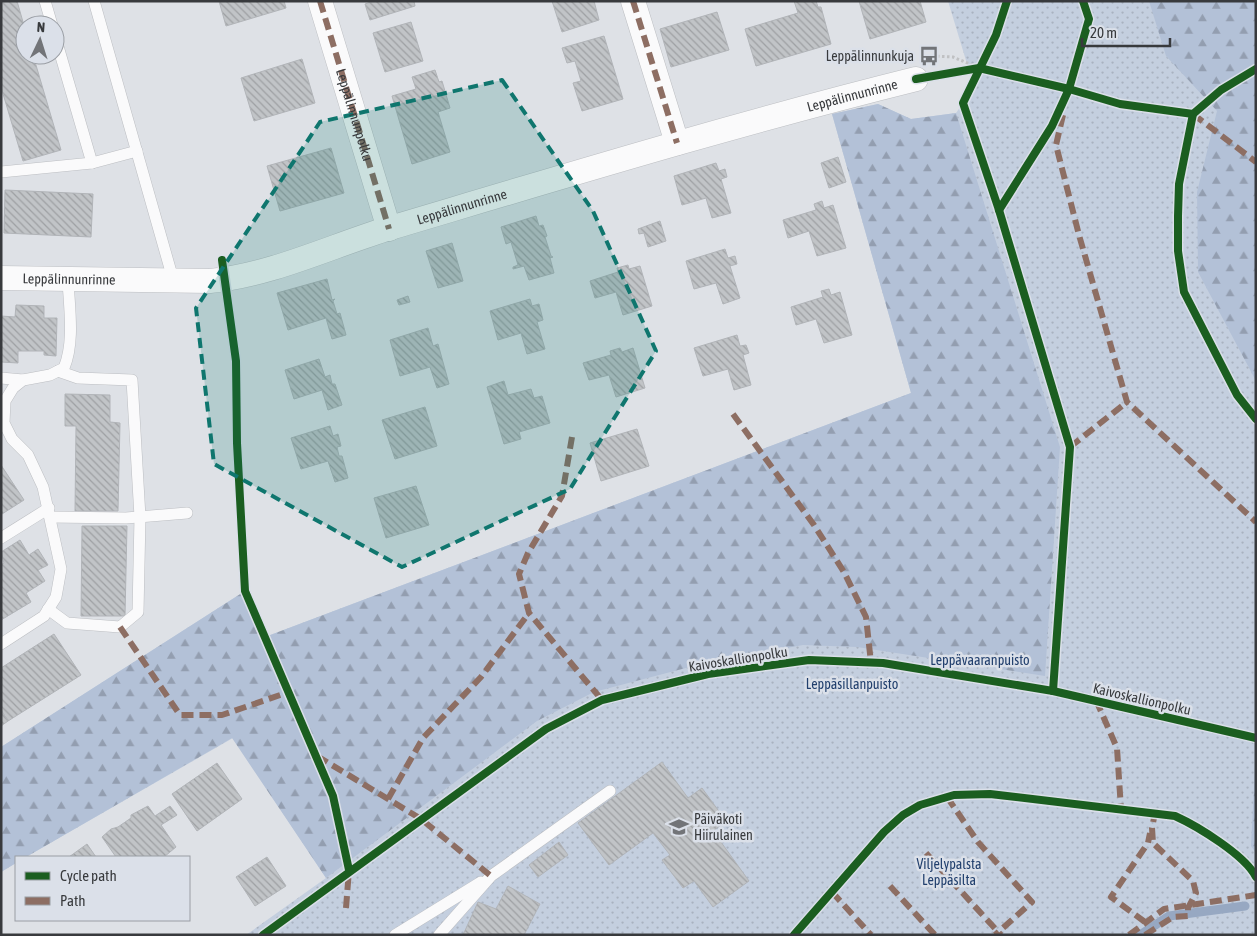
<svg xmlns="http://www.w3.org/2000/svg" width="1257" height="936" font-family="'Asap Condensed',sans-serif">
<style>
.green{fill:url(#green-dots)}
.forest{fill:url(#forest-firs)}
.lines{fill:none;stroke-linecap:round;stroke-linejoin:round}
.stream{stroke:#97a8c2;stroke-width:9}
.building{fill:url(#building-back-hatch);stroke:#b1b4b8}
.lane-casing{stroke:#bcbec2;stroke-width:12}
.street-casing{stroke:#bcbec2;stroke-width:25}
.path{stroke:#c0c1c3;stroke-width:3;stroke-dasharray:2.5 2.5;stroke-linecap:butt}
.lane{stroke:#fafafb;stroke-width:11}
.street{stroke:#fafafb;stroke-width:24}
.quiet{stroke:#8d6e63;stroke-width:6;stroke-dasharray:12 6;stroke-linecap:butt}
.cycleway-casing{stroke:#dbe0e9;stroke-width:11}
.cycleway{stroke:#1b5e20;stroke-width:8}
.marked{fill:#0f766e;fill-opacity:0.2;stroke:#0f766e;stroke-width:4;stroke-dasharray:10 6;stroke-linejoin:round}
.labels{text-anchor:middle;stroke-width:5;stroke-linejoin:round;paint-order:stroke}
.poi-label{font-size:14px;fill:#383a3d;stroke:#dbe0e9;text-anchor:end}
.street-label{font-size:14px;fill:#383a3d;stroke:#dbe0e9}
.park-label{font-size:14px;fill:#213f6d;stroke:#dbe0e9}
</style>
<defs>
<pattern id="green-dots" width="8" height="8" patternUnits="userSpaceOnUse" patternTransform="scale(1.25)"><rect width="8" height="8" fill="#c4cfdf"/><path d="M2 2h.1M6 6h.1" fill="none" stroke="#a9b2c0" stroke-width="1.8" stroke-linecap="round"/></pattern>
<pattern id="forest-firs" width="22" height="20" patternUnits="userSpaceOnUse" patternTransform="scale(1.25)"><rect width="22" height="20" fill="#b3c1d7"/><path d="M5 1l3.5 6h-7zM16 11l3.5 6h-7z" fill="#939eb0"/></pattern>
<pattern id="building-back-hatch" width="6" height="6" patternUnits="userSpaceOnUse" patternTransform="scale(1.25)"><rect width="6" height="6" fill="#c1c4c7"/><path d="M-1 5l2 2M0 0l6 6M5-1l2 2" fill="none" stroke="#9ea0a3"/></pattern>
</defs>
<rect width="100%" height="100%" fill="#dee1e6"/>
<path class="green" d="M948 1H1256V935H246L326 878 233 738 26 857H16V863L1 872V747L245 591 265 637 911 393 832 114 878 104 911 119 956 113 974 87Z"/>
<g class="forest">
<path d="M1149 1H1256V381L1198 272 1197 192 1217 111 1166 56Z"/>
<path d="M878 104 911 119 956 113 1060 447 1045 676 857 647 803 645 705 663 594 692 537 721 326 878 232 738 26 857H16V863L1 872V747L245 591 265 637 911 393 832 114Z"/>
<path d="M1256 749V853L1251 846Z"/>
</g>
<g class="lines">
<path class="stream" d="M1140 935 1169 916 1245 906"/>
</g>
<g class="building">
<path d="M7 1H17L25 29V55H33L61 150 23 161 1 87V3Z"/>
<path d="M219 1H284L286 8 226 26Z"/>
<path d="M374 1H414L415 6 370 20 365 4Z"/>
<path d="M552 1H594L599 20 562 32Z"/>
<path d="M794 1H816L818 7H821L831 44 756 66 745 29 798 13Z"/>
<path d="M859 1H920L926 22 870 39Z"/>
<path d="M717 12 729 50 671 67 660 29Z"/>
<path d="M411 22 423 61 385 72 373 33Z"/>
<path d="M604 36 623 99 582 111 573 83 581 81 575 61 567 63 562 48Z"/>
<path d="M302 59 315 103 254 121 241 78Z"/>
<path d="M435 70 439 82 442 81 450 108 438 112 450 152 412 164 392 96 416 89 412 77Z"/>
<path d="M331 148 344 193 280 211 267 166Z"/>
<path d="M838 157 846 182 829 188 821 163Z"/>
<path d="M716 163 719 171 725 169 727 177 721 179 731 213 712 218 706 198 682 205 674 176Z"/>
<path d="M5 190 93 194 91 237 4 233Z"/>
<path d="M822 201 824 208 833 205 846 248 817 256 809 231 788 238 783 220 816 210 814 204Z"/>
<path d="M536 216 539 226 543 225 547 236 545 237 551 256 553 257 550 258 554 273 529 280 524 266 513 269V267L518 265 511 242 506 244 501 227Z"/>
<path d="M660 221 666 241 648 247 644 233 639 234 638 229Z"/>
<path d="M452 243 463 281 438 288 426 251Z"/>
<path d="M725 249 728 258 735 256 737 264 730 266 740 298 723 304 716 283 694 289 686 261Z"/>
<path d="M628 265 629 269 640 266 652 306 623 315 616 292 595 298 590 281 618 272 617 268Z"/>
<path d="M327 279 332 300 335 299 333 301 337 314 340 313 346 335 332 339 326 318 288 330 277 293Z"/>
<path d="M829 289 831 295 840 292 852 335 824 343 816 319 796 325 791 307 823 297 821 291Z"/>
<path d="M408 296 410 302 399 305 397 300Z"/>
<path d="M530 299 532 306 539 304 543 320 537 322 545 349 527 354 521 333 498 340 490 311Z"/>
<path d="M16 305 44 306V318H57L56 356 44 355V351H18V363L1 362V316L15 317Z"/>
<path d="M428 328 433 346 438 344 449 384 437 388 430 367 400 376 390 340Z"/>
<path d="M737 335 740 346 746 345 749 353 743 355 751 385 734 390 728 369 703 376 694 348Z"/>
<path d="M620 348 622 352 633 348 645 388 616 397 609 375 589 380 583 363 611 355 610 351Z"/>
<path d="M319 359 325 377 330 375 332 384H335L342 405 328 410 322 390 294 399 285 370Z"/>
<path d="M504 381 508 395 531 389 534 398 542 396 550 423 519 432 521 439 504 444 487 387Z"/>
<path d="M65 394 110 395V422L120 423 118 511H75L76 426H65Z"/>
<path d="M425 407 437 446 395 459 382 420Z"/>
<path d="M330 426 333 436 338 434 341 446 337 447 339 456H342L348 478 335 482 328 461 301 469 291 438Z"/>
<path d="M637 429 649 466 601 481 590 443Z"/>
<path d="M1 465 24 500 2 514 1 512Z"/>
<path d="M416 486 429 525 386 538 374 498Z"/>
<path d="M82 526H127L125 616H81Z"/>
<path d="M20 540 29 555 38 549 48 565 38 570 45 581 26 593 31 602 1 620V565L4 563 1 552Z"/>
<path d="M54 634 81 675 8 721 1 710V668Z"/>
<path d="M1 710 8 721 1 726Z"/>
<path d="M662 762 688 798 702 788 726 821 713 831 749 881 713 907 694 881 683 888 662 860 670 855 653 833 609 865 578 823Z"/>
<path d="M217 763 242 799 197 831 172 794Z"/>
<path d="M148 806 155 816 170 806 177 815 161 825 176 847 164 857H116L102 837 111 829 118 827 131 818V815Z"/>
<path d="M559 842 568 855 538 877 529 865Z"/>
<path d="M87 844 96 857H69Z"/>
<path d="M267 857 286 886 255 906 236 877Z"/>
<path d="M508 886 540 904 524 935H463L478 902 496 909Z"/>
</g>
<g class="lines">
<defs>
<g id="lane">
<path d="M45 1 52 25"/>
<path d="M94 1 173 279"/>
<path d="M92 163 137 151"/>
<path d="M1 172 92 163 55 36"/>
<path d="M1 378 23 380"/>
<path d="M50 517 126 518 187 513"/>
<path d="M1 538 49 508"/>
<path d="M48 609 67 623 120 627 138 612 140 517 132 380 78 378 58 371"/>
<path d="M1 644 44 616 56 597 61 569 43 487 28 455 12 439 4 423 5 401 13 388 23 380 50 375 64 368C75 341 69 307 68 279"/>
<path d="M395 935 481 882"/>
<path d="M439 935 491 876 610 791"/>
</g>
<g id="street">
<path d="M320 1 389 229"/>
<path d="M633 1 677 143"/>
<path id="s1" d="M1 278 210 281C272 275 331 246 390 228 565 176 739 123 916 79"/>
</g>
</defs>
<use href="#lane" class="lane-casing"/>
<use href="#street" class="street-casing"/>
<path class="path" d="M932 56 953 57 979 68"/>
<use href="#lane" class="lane"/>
<use href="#street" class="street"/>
<g class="quiet">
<path id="s2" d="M320 1 389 229"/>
<path d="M633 1 677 143"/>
<path d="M1193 114 1256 162"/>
<path d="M1063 115 1056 145 1079 235 1127 402 1256 522"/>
<path d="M733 414 814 525 844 572 866 617 871 663"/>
<path d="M572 437 562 496 528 553 519 574 529 613 602 700"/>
<path d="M1070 447 1127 402"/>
<path d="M120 627 180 715H222L289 692"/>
<path d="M1096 700 1117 748 1121 809"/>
<path d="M317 756 421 819 491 876"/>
<path d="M947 797 978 842 1032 902 995 935"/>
<path d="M388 799 423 738 481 677 529 613"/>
<path d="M926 853 1001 935"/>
<path d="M890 886 935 935"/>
<path d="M832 892 871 935"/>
<path d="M346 908 349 870"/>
<path d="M1145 922 1111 897 1148 843 1150 833"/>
<path d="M1129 935 1164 909 1256 895"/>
<path d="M1145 935 1173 917 1188 916V908L1196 893 1193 881 1153 843 1152 828 1155 813"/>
</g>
<defs>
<g id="cycleway">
<path d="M1007 1 996 35 963 103 999 210 1070 447 1053 691"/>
<path d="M1256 69 1221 90 1193 114 1179 184 1178 216V251L1184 292 1237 395 1256 419"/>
<path d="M916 79 979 68 1069 89 1120 104 1193 114"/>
<path d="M999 210 1052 126 1069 89 1089 19 1083 1"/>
<path d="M222 260 236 361 237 443 245 591 333 796 349 870"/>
<path d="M263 935 546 729 602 700 708 674 809 660 883 663 1053 691 1256 738"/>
<path d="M794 935 884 832 903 815 920 805 954 795 990 794 1175 816C1197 826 1245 855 1256 877"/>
</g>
</defs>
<use href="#cycleway" class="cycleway-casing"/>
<use href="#cycleway" class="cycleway"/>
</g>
<path class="marked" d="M502 80 593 211 656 351 570 489 402 567 214 464 196 308 320 122Z"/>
<defs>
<symbol id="bus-bare" viewBox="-9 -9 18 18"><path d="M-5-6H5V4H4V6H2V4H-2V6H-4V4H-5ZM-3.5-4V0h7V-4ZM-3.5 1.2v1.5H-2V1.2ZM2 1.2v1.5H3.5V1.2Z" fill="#727478" stroke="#dbe0e9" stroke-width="2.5" paint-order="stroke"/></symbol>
<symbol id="school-bare" viewBox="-9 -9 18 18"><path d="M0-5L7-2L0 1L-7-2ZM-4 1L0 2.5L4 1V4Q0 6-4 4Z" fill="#727478" stroke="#dbe0e9" stroke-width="2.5" paint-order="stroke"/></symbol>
</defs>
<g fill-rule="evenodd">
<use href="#bus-bare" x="915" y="42" width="28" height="28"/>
<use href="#school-bare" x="665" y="813" width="28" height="28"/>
</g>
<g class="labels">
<g class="poi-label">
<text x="914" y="61">Leppälinnunkuja</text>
<text x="694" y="824" text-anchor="start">Päiväkoti<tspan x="694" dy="16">Hiirulainen</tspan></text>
</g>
<g class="street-label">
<text dy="5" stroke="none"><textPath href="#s1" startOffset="878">Leppälinnunrinne</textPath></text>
<text dy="5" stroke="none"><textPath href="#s2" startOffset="119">Leppälinnunpolku</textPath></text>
<text dy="5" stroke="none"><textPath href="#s1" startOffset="472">Leppälinnunrinne</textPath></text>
<text dy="5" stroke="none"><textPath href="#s1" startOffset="68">Leppälinnunrinne</textPath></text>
<text transform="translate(738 659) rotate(-9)" y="5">Kaivoskallionpolku</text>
<text transform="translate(1142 699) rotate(13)" y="5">Kaivoskallionpolku</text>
</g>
<g class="park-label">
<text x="980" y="665">Leppävaaranpuisto</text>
<text x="852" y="689">Leppäsillanpuisto</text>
<text x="949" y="869">Viljelypalsta<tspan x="949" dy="16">Leppäsilta</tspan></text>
</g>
</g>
<rect width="1257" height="936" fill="none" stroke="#383a3d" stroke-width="5"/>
<rect x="15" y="856" width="175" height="65" fill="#dbe0e9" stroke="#9a9ea4"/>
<rect x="25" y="872" width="25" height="8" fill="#1b5e20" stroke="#9a9ea4"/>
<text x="60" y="881" font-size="15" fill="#383a3d">Cycle path</text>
<rect x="25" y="897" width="25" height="8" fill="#8d6e63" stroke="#9a9ea4"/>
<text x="60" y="906" font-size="15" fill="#383a3d">Path</text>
<g transform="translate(40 40) rotate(4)"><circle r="24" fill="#dbe0e9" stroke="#9a9ea4"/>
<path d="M0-4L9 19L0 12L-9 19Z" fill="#727478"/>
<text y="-8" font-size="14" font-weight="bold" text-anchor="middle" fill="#383a3d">N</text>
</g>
<path d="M1082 38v8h88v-8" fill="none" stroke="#383a3d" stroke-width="2.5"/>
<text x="1090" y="38" font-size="15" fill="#383a3d" stroke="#dbe0e9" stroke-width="4" paint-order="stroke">20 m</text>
</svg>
